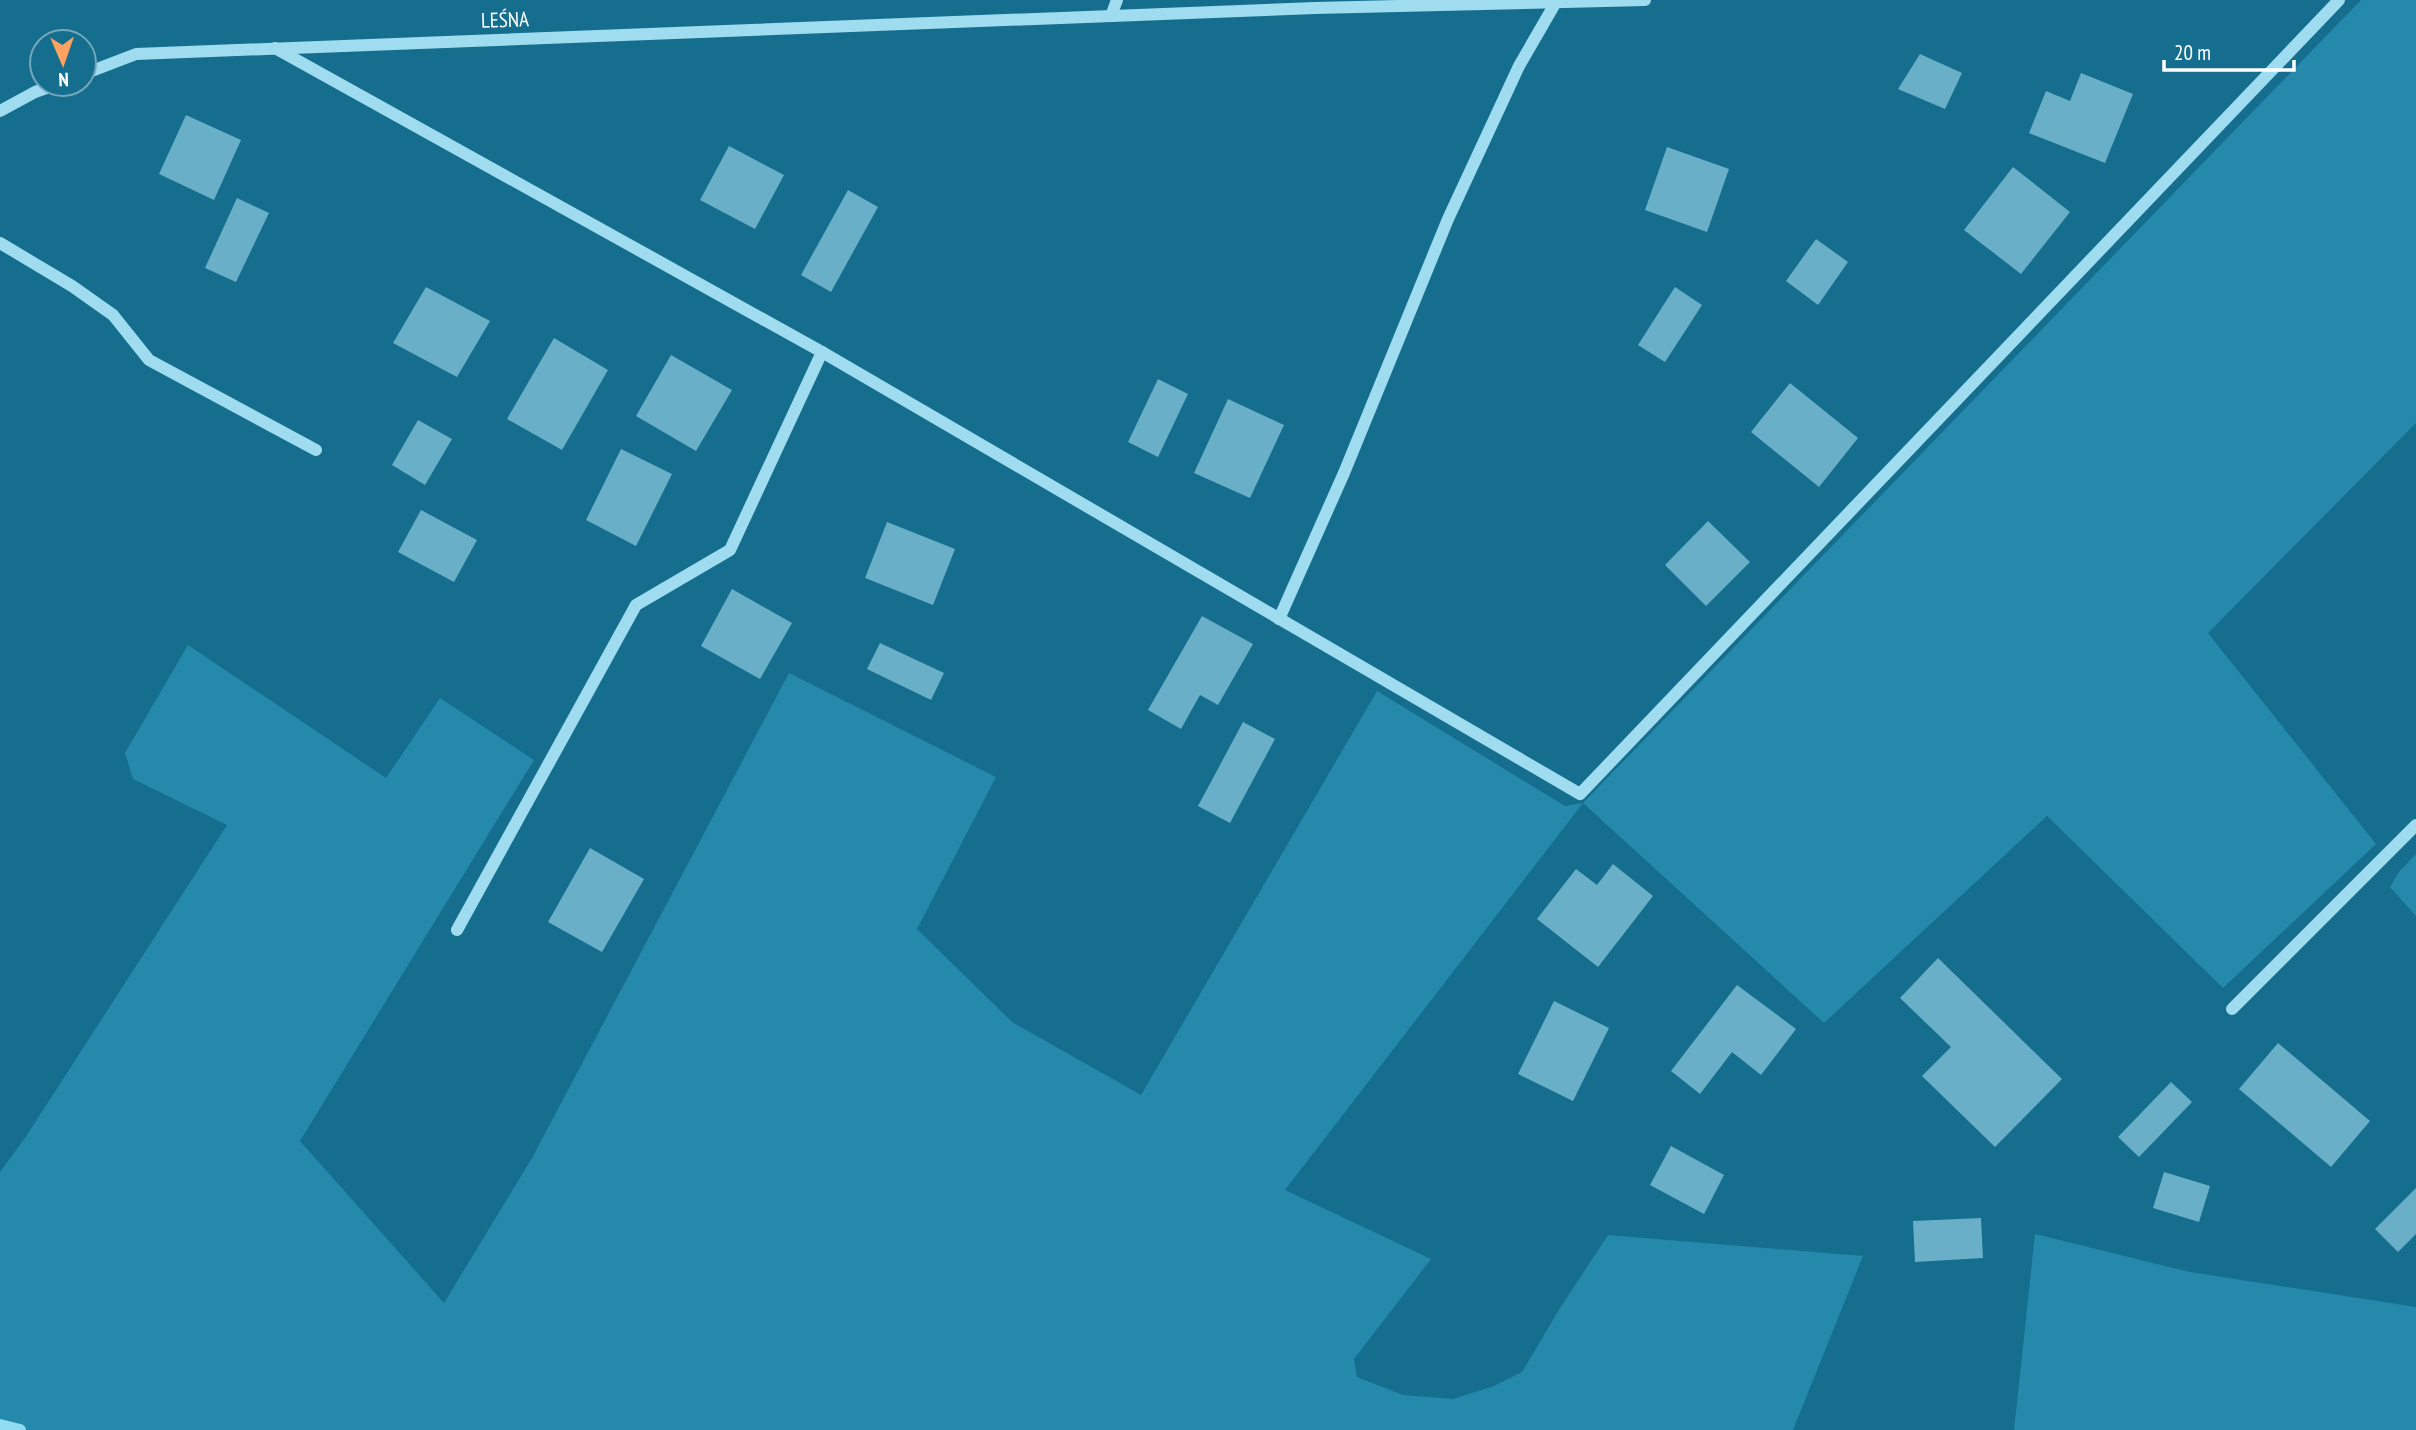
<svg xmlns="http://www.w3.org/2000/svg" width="2416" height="1430" font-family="'PT Sans Narrow',sans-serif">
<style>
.green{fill:#2489aa}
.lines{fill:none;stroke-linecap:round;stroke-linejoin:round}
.stream{stroke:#92dcf3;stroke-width:12}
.building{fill:#69afc7}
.minor{stroke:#a0dcf0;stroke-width:12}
.labels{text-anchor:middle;stroke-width:7;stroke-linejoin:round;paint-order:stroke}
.street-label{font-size:21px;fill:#fff;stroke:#156e8e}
</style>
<rect width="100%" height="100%" fill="#156e8e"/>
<g class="green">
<path d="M2361 0H2416V423L2208 633 2376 844 2223 988 2047 816 1824 1023 1583 803 1285 1190 1431 1259 1354 1359 1357 1377 1403 1395 1453 1399 1494 1386 1522 1372 1560 1308 1608 1235 1863 1256 1793 1430H0V1172L25 1138 227 825 133 779 125 753 188 645 386 778 440 698 534 760 300 1141 444 1303 532 1158 789 673 996 777 917 929 1012 1022 1141 1095 1377 691 1565 806 1583 803Z"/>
<path d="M2416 854V916L2390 887 2399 872Z"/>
<path d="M2035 1234 2190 1272 2416 1307V1430H2014Z"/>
</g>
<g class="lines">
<path class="stream" d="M0 1425 20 1430"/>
</g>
<g class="building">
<path d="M1920 54 1962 73 1945 109 1898 89Z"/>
<path d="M2081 73 2133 94 2105 163 2029 133 2046 91 2070 101Z"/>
<path d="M186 115 241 140 214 200 159 174Z"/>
<path d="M729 146 784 175 755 229 700 200Z"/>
<path d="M1667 147 1729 169 1707 232 1645 210Z"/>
<path d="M2013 167 2070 212 2021 274 1964 230Z"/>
<path d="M848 190 878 207 831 292 801 275Z"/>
<path d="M237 198 269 213 236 282 205 268Z"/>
<path d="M1816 239 1848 262 1818 305 1786 281Z"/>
<path d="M426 287 490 321 457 377 393 343Z"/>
<path d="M1675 287 1702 305 1665 362 1638 345Z"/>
<path d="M554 338 608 370 562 450 507 419Z"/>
<path d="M671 355 732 390 696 451 636 416Z"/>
<path d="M1158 379 1188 394 1158 457 1128 442Z"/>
<path d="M1790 383 1858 438 1819 487 1751 432Z"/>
<path d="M1228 399 1284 425 1250 498 1194 473Z"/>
<path d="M418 420 452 439 425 485 392 465Z"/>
<path d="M621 449 672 474 636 546 586 520Z"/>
<path d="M421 510 477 540 454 582 398 552Z"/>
<path d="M1708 521 1750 562 1706 606 1665 565Z"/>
<path d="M887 522 955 549 933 605 865 578Z"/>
<path d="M732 589 792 623 760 679 701 646Z"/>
<path d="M1202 616 1253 644 1218 705 1200 695 1181 729 1148 710Z"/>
<path d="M880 643 944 673 931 700 867 669Z"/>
<path d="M1243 722 1275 739 1230 823 1198 806Z"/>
<path d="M590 848 644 879 602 952 548 922Z"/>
<path d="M1613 864 1653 896 1598 967 1537 919 1576 869 1597 885Z"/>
<path d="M1938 958 2062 1079 1995 1147 1922 1076 1951 1047 1900 998Z"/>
<path d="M1737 985 1796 1029 1761 1075 1732 1052 1700 1094 1671 1071Z"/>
<path d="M1554 1001 1609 1028 1573 1101 1518 1074Z"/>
<path d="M2278 1043 2370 1121 2331 1167 2239 1089Z"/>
<path d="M2171 1082 2192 1102 2139 1157 2118 1137Z"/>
<path d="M1671 1146 1724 1175 1704 1214 1650 1185Z"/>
<path d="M2164 1172 2210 1186 2199 1222 2153 1208Z"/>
<path d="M2416 1188V1234L2398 1252 2375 1229Z"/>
<path d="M1981 1218 1983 1258 1915 1262 1913 1221Z"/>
</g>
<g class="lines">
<g class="minor">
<path d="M1111 16 1117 0"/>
<path d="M275 48 822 352 1580 794 2339 0"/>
<path d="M84 74 136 54 1315 8 1645 0"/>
<path d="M0 111 35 92 57 84"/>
<path d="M0 243 72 286 113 315 149 360 316 450"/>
<path d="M1279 619 1344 473 1448 219 1519 66 1556 2"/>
<path d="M457 930 636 605 730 550 822 352"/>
<path d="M2232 1009 2416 825"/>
</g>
</g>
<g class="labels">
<g class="street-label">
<text transform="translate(505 20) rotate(-2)" y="7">LEŚNA</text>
</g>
</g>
<g transform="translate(63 63) rotate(178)"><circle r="33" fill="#156e8e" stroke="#73a8bb" stroke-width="2"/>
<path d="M0-5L12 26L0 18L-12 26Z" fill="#ffa15f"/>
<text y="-10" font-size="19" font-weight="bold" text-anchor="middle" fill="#ffffff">N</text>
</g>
<path d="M2164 60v10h130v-10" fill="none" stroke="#ffffff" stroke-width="3.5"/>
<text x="2174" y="60" font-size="21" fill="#ffffff" stroke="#156e8e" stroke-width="5" paint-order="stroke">20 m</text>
</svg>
